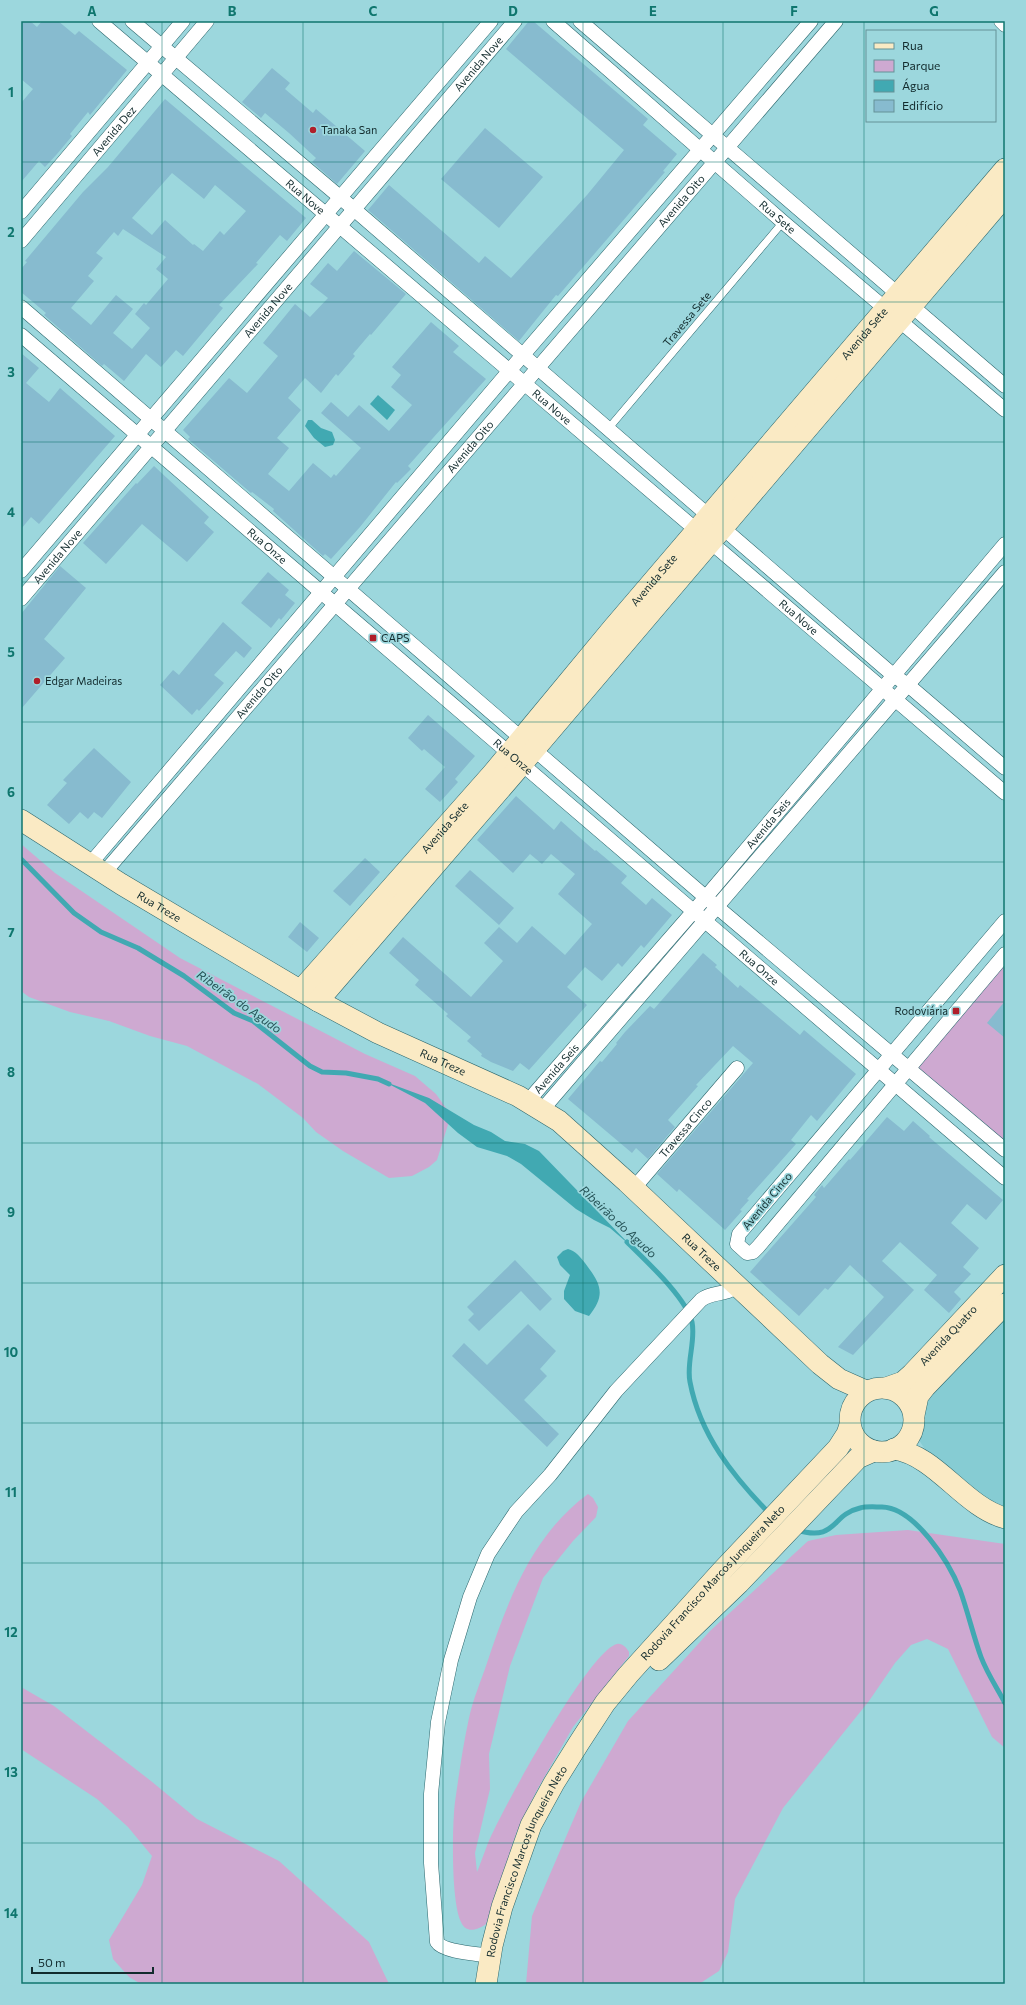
<svg xmlns="http://www.w3.org/2000/svg" width="1026" height="2005" font-family="Commissioner,sans-serif">
<style>
.built{fill:#86ccd3}
.green{fill:#cea9d1}
.water{fill:#41a9b2}
.lines{fill:none;stroke-linecap:round;stroke-linejoin:round}
.stream{stroke:#41a9b2;stroke-width:5}
.building{fill:#87bbcf;fill-rule:evenodd}
.lane-casing{stroke:#2c676d;stroke-width:8}
.street-casing{stroke:#2c676d;stroke-width:15}
.secondary-casing{stroke:#2c676d;stroke-width:22}
.lane{stroke:#fff;stroke-width:7}
.street{stroke:#fff;stroke-width:14}
.secondary{stroke:#faeac4;stroke-width:21}
.grid{fill:none;stroke:#0f766e;stroke-width:1;stroke-opacity:0.55}
.poi-dot{fill:#b01e2a;stroke:#9cd7dd;stroke-width:1.5}
.labels{text-anchor:middle;stroke-width:3.5;stroke-linejoin:round;paint-order:stroke}
.street-label{font-size:11px;fill:#122b2d;stroke:#9cd7dd}
.poi-label{font-size:11px;fill:#122b2d;stroke:#9cd7dd;text-anchor:start}
.water-label{font-size:12px;font-style:italic;fill:#255256;stroke:#9cd7dd}
.neatline{fill:none;stroke:#0f766e;stroke-width:1.5}
.grid-label{font-size:13px;text-anchor:middle;font-weight:bold;fill:#0f766e}
</style>
<rect width="100%" height="100%" fill="#9cd7dd"/>
<path class="built" d="M1005 1306V1515L928 1454 917 1437 916 1424 922 1398Z"/>
<g class="green">
<path d="M21 844 55 873 180 958 365 1054 415 1076 436 1094 451 1115 437 1160 429 1167 412 1176 389 1178 343 1151 316 1132 303 1118 258 1084 187 1046 150 1036 109 1021 70 1012 29 997 21 991Z"/>
<path d="M1005 954V1150L907 1068Z"/>
<path d="M588 1494 593 1498 598 1507 596 1517 573 1541 543 1578 510 1666 489 1754 490 1789 475 1853 477 1872C483 1858 487 1843 494 1830 508 1800 590 1650 617 1644 622 1643 626 1647 629 1652V1656L573 1727 537 1790 517 1831 486 1924C478 1930 466 1934 461 1922 451 1902 452 1826 455 1802 459 1774 463 1745 469 1718 473 1699 481 1681 487 1663 508 1600 532 1535 588 1494Z"/>
<path d="M908 1530 1005 1544V1748L992 1737 948 1649 927 1639 911 1645 895 1663 869 1701 783 1808 735 1899 728 1952 719 1971 699 1984H526L532 1916 581 1802 628 1721 710 1631 808 1541 836 1535Z"/>
<path d="M21 1687 54 1706 151 1781 197 1819 279 1861 369 1942 389 1984H141L129 1977 113 1959 109 1940 142 1885 152 1856 128 1827 97 1799 21 1749Z"/>
</g>
<g class="water">
<path d="M378 395 395 410 387 420 370 404Z"/>
<path d="M308 420H312L321 428 332 432 335 440 333 445 325 447 314 438 305 426Z"/>
<path d="M383 1081 429 1098 474 1125 491 1132 505 1141 525 1144 539 1151 631 1246 610 1228 594 1220 576 1209 521 1164 507 1156 477 1147 458 1133 425 1103Z"/>
<path d="M568 1249C576 1251 580 1257 585 1263 600 1283 607 1294 589 1316L575 1311 564 1299V1291L570 1275 560 1265 557 1257 563 1251Z"/>
</g>
<g class="lines">
<g class="stream">
<path d="M21 859 74 913 101 932 138 948 184 976 234 1013 253 1021 310 1066 322 1072 346 1073 378 1079 389 1084"/>
<path d="M627 1242C645 1260 686 1297 692 1322 696 1341 686 1363 690 1382 700 1435 733 1476 769 1513"/>
<path d="M796 1530C838 1542 830 1515 860 1508 867 1506 875 1507 882 1507 915 1508 949 1562 960 1590 968 1612 973 1635 981 1657 987 1673 997 1688 1005 1703"/>
</g>
</g>
<g class="building">
<path d="M21 21H30L37 27 42 21H58L75 35 79 31 127 70 90 115 88 112 70 134 72 136 57 154 45 167 39 161 21 182V103L33 89 21 79Z"/>
<path d="M529 21H533L648 119 643 125 677 154 663 171 665 172 558 296 556 295 519 341 368 210 389 185 479 263 485 256 511 278 587 195 624 150 506 49Z"/>
<path d="M272 68 290 83 285 89 313 113 316 109 365 151 337 184 312 162 316 158 289 133 265 113 261 118 242 102Z"/>
<path d="M165 99 306 218 287 241 280 235 256 263 258 264 219 305 223 308 183 356 176 350 161 367 146 354 124 381 104 364 102 366 44 315 46 313 21 292V269L27 262 25 261 83 192 108 167ZM172 173 204 199 215 185 246 211 224 235 220 231 203 251 194 244 193 245 165 220 152 235 132 218ZM123 229 166 257 156 269 168 279 146 305 144 303 135 314 150 328 132 349 113 333 133 309 116 295 91 325 71 308 94 281 88 276 103 258 96 253 114 232 118 236Z"/>
<path d="M485 128 543 177 499 228 441 179Z"/>
<path d="M354 251 406 294 371 335 370 334 353 354 355 356 338 376 336 374 321 393 305 378 288 398 301 410 277 438 289 448 268 474 289 491 313 463 331 478 334 474 336 476 361 448 321 413 331 402 348 417 359 405 389 431 412 405 391 387 401 375 392 367 431 322 459 346 453 352 486 379 424 448 408 466 411 469 397 483 396 482 360 527 331 559 325 554 323 556 273 511 274 509 252 492 251 493 188 439 190 437 183 430 229 378 247 393 278 356 263 343 295 304 310 317 328 298 310 284 328 263 337 271Z"/>
<path d="M21 353 39 368 26 383 49 402 60 388 115 436 39 524 31 517 21 529Z"/>
<path d="M154 466 209 517 204 523 214 532 187 562 142 524 106 564 83 543 136 483 137 484Z"/>
<path d="M60 566 86 588 44 639 65 658 21 709V614Z"/>
<path d="M268 572 289 590 285 595 295 603 281 620 279 618 271 628 241 603Z"/>
<path d="M223 622 252 648 244 658 236 651 214 675 224 683 199 711 197 709 192 715 160 685 173 670 179 675Z"/>
<path d="M428 715 475 756 455 779 458 782 440 802 425 789 445 767 424 749 422 751 408 738Z"/>
<path d="M94 748 131 782 102 818 94 812 88 819 80 812 69 824 47 805 67 783 63 780Z"/>
<path d="M516 796 554 830 561 821 595 851 596 850 627 876 621 883 646 905 652 898 672 915 644 948 641 945 622 967 618 963 602 981 585 967 567 987 587 1005 529 1070 520 1063 513 1071 491 1062 481 1056 482 1054 467 1041 471 1037 446 1016 448 1014 415 985 419 980 389 953 403 937 471 997 503 961 484 943 499 927 517 943 532 926 565 955 592 924 558 894 575 874 551 854 542 864 530 854 513 873 477 840Z"/>
<path d="M365 858 380 872 350 906 333 891Z"/>
<path d="M470 870 514 908 499 925 455 886Z"/>
<path d="M300 922 319 938 307 952 288 937Z"/>
<path d="M703 953 717 965 715 967 738 988 740 985 800 1035 804 1030 856 1074 817 1121 811 1115 791 1140 796 1144 747 1199 749 1200 740 1210 742 1211 725 1230 679 1189 677 1192 657 1174 753 1063 733 1046 696 1085 698 1086 668 1120 675 1127 648 1159 636 1148 632 1153 568 1099 600 1061 602 1062 617 1044 616 1043 625 1032 650 1006 654 1009Z"/>
<path d="M1005 1001V1038L987 1023Z"/>
<path d="M887 1117 904 1131 913 1121 930 1136 929 1137 1003 1200 986 1220 967 1204 951 1223 979 1248 963 1267 971 1274 954 1292 961 1299 949 1313 924 1290 937 1275 900 1242 882 1261 914 1290 853 1355 838 1347 884 1297 850 1265 828 1290 825 1288 799 1316 750 1272 816 1197 814 1195 822 1185 824 1188 849 1159 850 1160Z"/>
<path d="M515 1260 552 1299 540 1311 521 1291 479 1331 468 1320 474 1314 467 1307Z"/>
<path d="M528 1324 556 1351 540 1369 547 1376 524 1400 559 1434 547 1447 452 1356 464 1343 487 1365Z"/>
</g>
<g class="lines">
<defs>
<path id="lane" d="M608 429 783 222"/>
<g id="street">
<path id="s1" d="M99 21 1005 793"/>
<path d="M132 21 341 198 893 675 908 685 1005 768"/>
<path id="s2" d="M553 21 783 222 1005 410"/>
<path d="M580 21 1005 386"/>
<path d="M1001 21 1005 25"/>
<path d="M21 212 183 21"/>
<path id="s3" d="M21 241 207 21"/>
<path d="M21 307 717 907 1005 1150"/>
<path id="s4" d="M21 335 1005 1178"/>
<path d="M21 571 491 21"/>
<path id="s5" d="M21 599 515 21"/>
<path d="M90 864 510 370 811 21"/>
<path id="s6" d="M104 873 836 21"/>
<path d="M1005 921 739 1234 737 1244 747 1253 753 1252 758 1247 1005 954"/>
<path id="s7" d="M528 1101 706 897 1005 544"/>
<path d="M542 1110 1005 572"/>
<path id="s8" d="M634 1188 737 1068"/>
<path d="M491 1956C479 1954 443 1952 437 1942L431 1863V1794L438 1722 451 1660 470 1597 488 1554 516 1512 550 1475 616 1391 701 1300C712 1291 726 1296 737 1286"/>
</g>
<g id="secondary">
<path id="s9" d="M21 820 121 884 318 1001 378 1033 518 1096 559 1121 627 1182 820 1364 839 1379 866 1391"/>
<path id="s10" d="M301 990 493 773 613 628 1005 169"/>
<path d="M318 1001 522 764 1005 196"/>
<path id="s11" d="M886 1388 903 1382 912 1374 1005 1275"/>
<circle cx="882" cy="1420" r="32"/>
<path d="M914 1415 918 1396 925 1387 1005 1304"/>
<path d="M894 1449C937 1456 963 1506 1005 1518"/>
<path d="M659 1660 739 1583 858 1458 874 1451"/>
<path id="s12" d="M486 1984 492 1946 502 1907 531 1825 554 1783 579 1743 605 1703 628 1675 720 1573 838 1448 847 1434 850 1425"/>
</g>
</defs>
<use href="#lane" class="lane-casing"/>
<use href="#street" class="street-casing"/>
<use href="#secondary" class="secondary-casing"/>
<use href="#lane" class="lane"/>
<use href="#street" class="street"/>
<use href="#secondary" class="secondary"/>
</g>
<path class="grid" d="M162 21V1984M303 21V1984M443 21V1984M583 21V1984M723 21V1984M864 21V1984M21 162H1005M21 302H1005M21 442H1005M21 582H1005M21 722H1005M21 862H1005M21 1002H1005M21 1143H1005M21 1283H1005M21 1423H1005M21 1563H1005M21 1703H1005M21 1843H1005"/>
<g class="poi-dot">
<circle cx="313" cy="130" r="4"/>
<rect x="369" y="634" width="8" height="8" rx="2"/>
<circle cx="37" cy="681" r="4"/>
<rect x="952" y="1007" width="8" height="8" rx="2"/>
</g>
<g class="labels">
<g class="street-label">
<text dy="4" stroke="none"><textPath href="#s5" startOffset="704">Avenida Nove</textPath></text>
<text dy="4" stroke="none"><textPath href="#s3" startOffset="144">Avenida Dez</textPath></text>
<text dy="4" stroke="none"><textPath href="#s1" startOffset="271">Rua Nove</textPath></text>
<text dy="4" stroke="none"><textPath href="#s6" startOffset="886">Avenida Oito</textPath></text>
<text dy="4" stroke="none"><textPath href="#s2" startOffset="298">Rua Sete</textPath></text>
<text dy="4" stroke="none"><textPath href="#s5" startOffset="380">Avenida Nove</textPath></text>
<text transform="translate(687 319) rotate(-50)" y="4">Travessa Sete</text>
<text dy="4" stroke="none"><textPath href="#s10" startOffset="865">Avenida Sete</textPath></text>
<text dy="4" stroke="none"><textPath href="#s1" startOffset="595">Rua Nove</textPath></text>
<text dy="4" stroke="none"><textPath href="#s6" startOffset="562">Avenida Oito</textPath></text>
<text dy="4" stroke="none"><textPath href="#s4" startOffset="324">Rua Onze</textPath></text>
<text dy="4" stroke="none"><textPath href="#s5" startOffset="56">Avenida Nove</textPath></text>
<text dy="4" stroke="none"><textPath href="#s10" startOffset="541">Avenida Sete</textPath></text>
<text dy="4" stroke="none"><textPath href="#s1" startOffset="919">Rua Nove</textPath></text>
<text dy="4" stroke="none"><textPath href="#s6" startOffset="238">Avenida Oito</textPath></text>
<text dy="4" stroke="none"><textPath href="#s4" startOffset="648">Rua Onze</textPath></text>
<text dy="4" stroke="none"><textPath href="#s7" startOffset="367">Avenida Seis</textPath></text>
<text dy="4" stroke="none"><textPath href="#s10" startOffset="217">Avenida Sete</textPath></text>
<text dy="4" stroke="none"><textPath href="#s9" startOffset="163">Rua Treze</textPath></text>
<text dy="4" stroke="none"><textPath href="#s4" startOffset="972">Rua Onze</textPath></text>
<text dy="4" stroke="none"><textPath href="#s9" startOffset="487">Rua Treze</textPath></text>
<text dy="4" stroke="none"><textPath href="#s7" startOffset="43">Avenida Seis</textPath></text>
<text dy="4" stroke="none"><textPath href="#s8" startOffset="79">Travessa Cinco</textPath></text>
<text transform="translate(767 1201) rotate(-50)" y="4">Avenida Cinco</text>
<text dy="4" stroke="none"><textPath href="#s9" startOffset="811">Rua Treze</textPath></text>
<text dy="4" stroke="none"><textPath href="#s11" startOffset="83">Avenida Quatro</textPath></text>
<text dy="4" stroke="none"><textPath href="#s12" startOffset="470">Rodovia Francisco Marcos Junqueira Neto</textPath></text>
<text dy="4" stroke="none"><textPath href="#s12" startOffset="130">Rodovia Francisco Marcos Junqueira Neto</textPath></text>
</g>
<g class="poi-label">
<text x="321" y="134">Tanaka San</text>
<text x="381" y="642">CAPS</text>
<text x="45" y="685">Edgar Madeiras</text>
<text x="948" y="1015" text-anchor="end">Rodoviária</text>
</g>
<g class="water-label">
<text transform="translate(239 1002) rotate(35)" y="4">Ribeirão do Agudo</text>
<text transform="translate(618 1222) rotate(43)" y="4">Ribeirão do Agudo</text>
</g>
</g>
<rect width="1026" height="2005" fill="none" stroke="#9cd7dd" stroke-width="44"/>
<rect x="866" y="30" width="130" height="92" fill="#9cd7dd" stroke="#659297"/>
<rect x="874" y="43" width="20" height="6" fill="#faeac4" stroke="#659297"/>
<text x="902" y="50" font-size="12" fill="#122b2d">Rua</text>
<rect x="874" y="60" width="20" height="12" fill="#cea9d1" stroke="#659297"/>
<text x="902" y="70" font-size="12" fill="#122b2d">Parque</text>
<rect x="874" y="80" width="20" height="12" fill="#41a9b2" stroke="#659297"/>
<text x="902" y="90" font-size="12" fill="#122b2d">Água</text>
<rect x="874" y="100" width="20" height="12" fill="#87bbcf" stroke="#659297"/>
<text x="902" y="110" font-size="12" fill="#122b2d">Edifício</text>
<path d="M32 1967v6h121v-6" fill="none" stroke="#122b2d" stroke-width="2"/>
<text x="38" y="1967" font-size="12" fill="#122b2d" stroke="#9cd7dd" stroke-width="3" paint-order="stroke">50 m</text>
<rect x="22" y="22" width="982" height="1961" class="neatline"/>
<g class="grid-label">
<text x="92" y="16">A</text>
<text x="232" y="16">B</text>
<text x="373" y="16">C</text>
<text x="513" y="16">D</text>
<text x="653" y="16">E</text>
<text x="794" y="16">F</text>
<text x="934" y="16">G</text>
<text x="11" y="97">1</text>
<text x="11" y="237">2</text>
<text x="11" y="377">3</text>
<text x="11" y="517">4</text>
<text x="11" y="657">5</text>
<text x="11" y="797">6</text>
<text x="11" y="937">7</text>
<text x="11" y="1077">8</text>
<text x="11" y="1217">9</text>
<text x="11" y="1357">10</text>
<text x="11" y="1497">11</text>
<text x="11" y="1637">12</text>
<text x="11" y="1777">13</text>
<text x="11" y="1918">14</text>
</g>
</svg>
